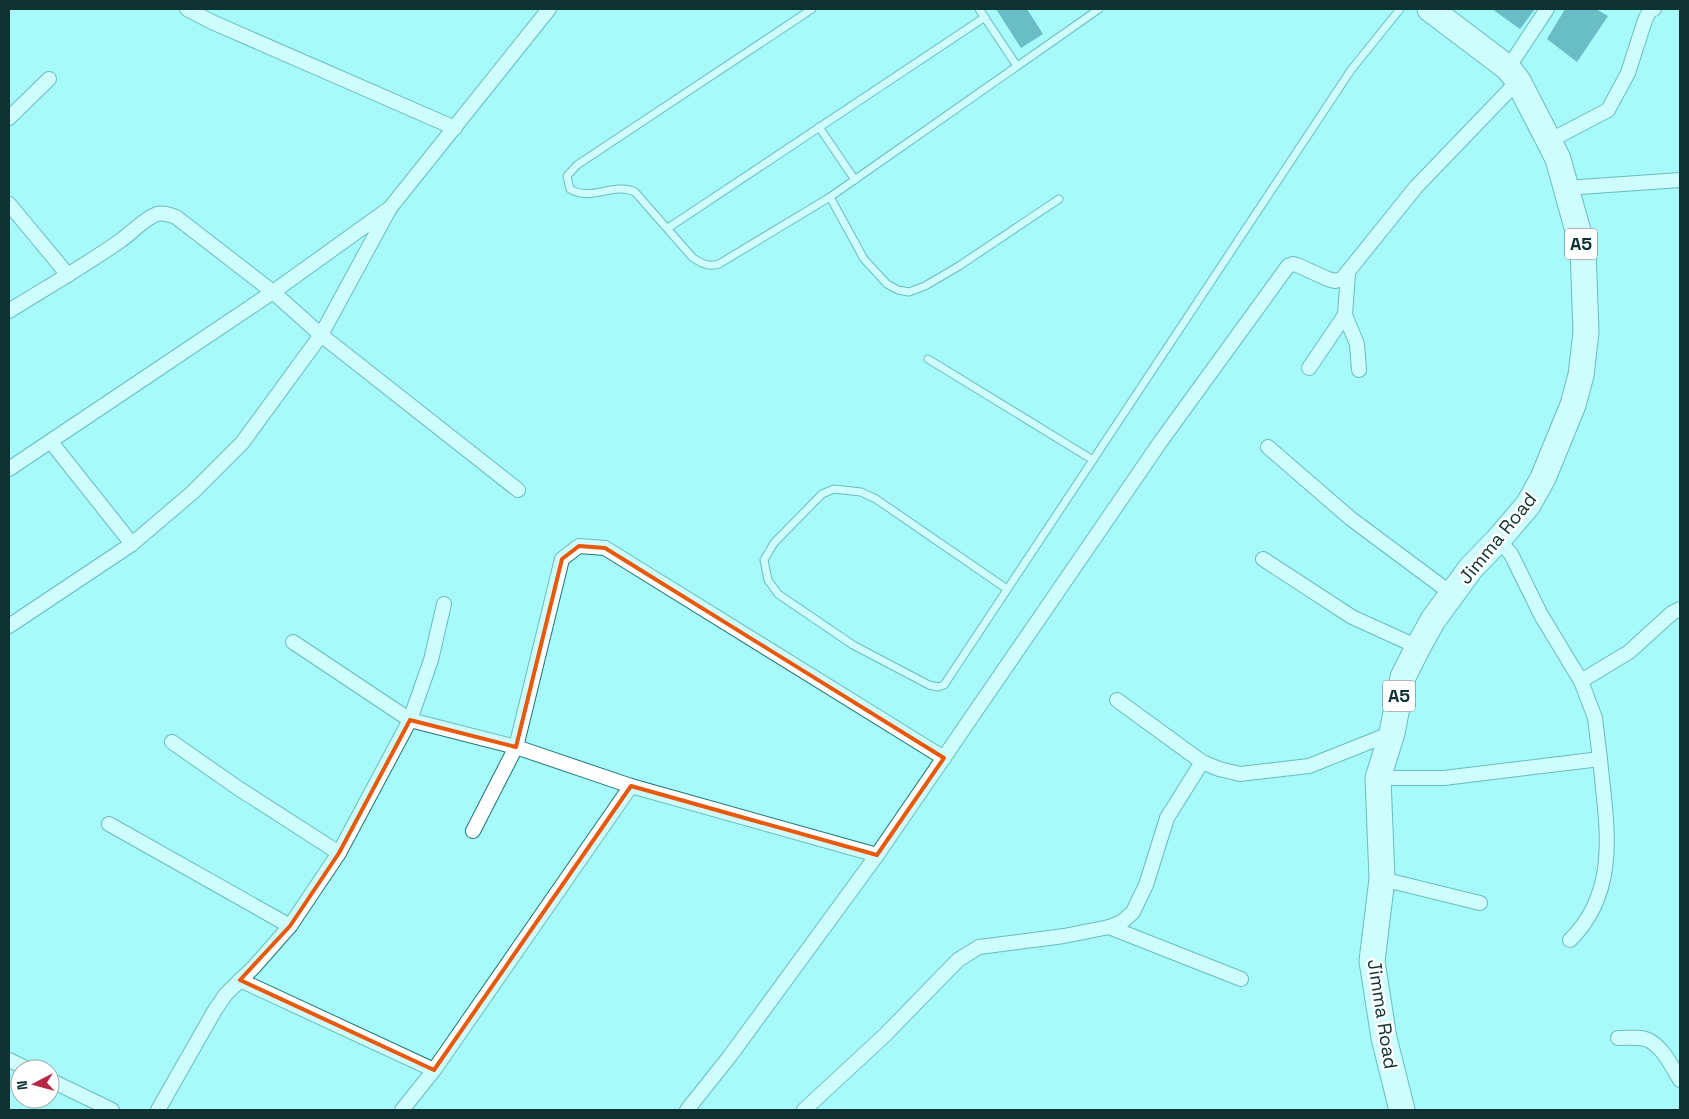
<svg xmlns="http://www.w3.org/2000/svg" width="1689" height="1119" font-family="'Space Grotesk',sans-serif">
<style>
.building{fill:#1d7486}
.lines{fill:none;stroke-linecap:round;stroke-linejoin:round}
.lane-casing{stroke:#1a7676;stroke-width:9}
.street-casing{stroke:#1a7676;stroke-width:16}
.highway-casing{stroke:#1a7676;stroke-width:27}
.lane{stroke:#fff;stroke-width:7}
.street{stroke:#fff;stroke-width:14}
.highway{stroke:#fff;stroke-width:25}
.marked{fill:none;stroke:#e8590c;stroke-width:4;stroke-linejoin:round}
.labels{text-anchor:middle;stroke-width:5;stroke-linejoin:round;paint-order:stroke}
.shield{fill:#fff;stroke:#56706f;stroke-width:1}
.shield-label{font-size:18px;font-weight:bold;fill:#0e3231}
.street-label{font-size:19px;fill:#0e3231;stroke:#fff}
</style>
<rect width="100%" height="100%" fill="#a7faf9"/>
<g class="building">
<path d="M996 9H1027L1043 34 1021 48Z"/>
<path d="M1492 9H1535L1520 29Z"/>
<path d="M1565 9H1596L1608 16 1577 62 1547 39Z"/>
</g>
<g class="lines">
<defs>
<g id="lane">
<path d="M812 9 577 165 567 176 570 189C591 202 614 182 635 192L693 258C703 264 708 267 719 264L830 197 1099 9"/>
<path d="M979 9 1017 66"/>
<path d="M819 127 855 180"/>
<path d="M830 197 864 259 887 284 898 290 909 292 925 286 959 266 1059 199"/>
<path d="M668 228 985 17"/>
<path d="M928 359 1093 460"/>
<path d="M1007 589 876 499 861 492 834 489 822 494 774 543 764 560 768 580 778 594 853 645 929 685 938 687 944 685 1351 70 1400 9"/>
</g>
<g id="street">
<path d="M187 9 212 22 455 128"/>
<path d="M1508 68 1547 9"/>
<path d="M9 118 49 79"/>
<path d="M1549 141 1608 110 1628 73 1645 20 1650 10 1654 9"/>
<path d="M1566 188 1680 180"/>
<path d="M9 204 68 275"/>
<path d="M390 208 549 9"/>
<path d="M1348 273 1345 315 1357 344 1359 370"/>
<path d="M9 311C46 288 84 266 120 241 132 233 143 219 157 214 164 212 170 215 176 217L273 292 321 335 518 490"/>
<path d="M1309 368 1345 315"/>
<path d="M51 442 132 544"/>
<path d="M1268 447 1350 518 1452 594"/>
<path d="M9 469 273 292 390 208 321 335 242 443 193 492 132 544 9 626"/>
<path d="M1263 559 1352 617 1418 647"/>
<path d="M293 642 410 720 431 660 444 604"/>
<path d="M1581 681 1629 652 1672 613 1680 609"/>
<path d="M1117 700 1202 762 1219 769 1240 774 1309 766 1392 733"/>
<path d="M172 742 238 788 339 853"/>
<path d="M1378 778H1444L1600 759 1595 718 1581 681 1541 615 1511 554 1498 540"/>
<path d="M109 824 290 926"/>
<path d="M473 831 516 747 562 559 579 546 605 548 944 758"/>
<path d="M1382 879 1480 903"/>
<path d="M1109 927 1241 979"/>
<path d="M1570 940C1621 890 1606 823 1600 759"/>
<path d="M240 980 434 1070"/>
<path d="M1618 1038C1628 1038 1642 1036 1650 1041 1664 1049 1672 1067 1680 1080"/>
<path d="M9 1060 28 1069"/>
<path d="M50 1080 112 1110"/>
<path d="M158 1110 215 1010 226 994 254 967 290 926 339 853 410 720 516 747 631 786 877 855"/>
<path d="M402 1110 434 1070 631 786"/>
<path d="M687 1110 730 1056 877 855 1161 441 1288 266 1293 264 1297 265 1328 279 1335 281 1342 279 1416 187 1518 81"/>
<path d="M804 1110 885 1035 958 960 979 947 1064 936 1109 927 1122 922 1133 912 1146 885 1167 818 1202 762"/>
</g>
<path id="highway" d="M1402 1110 1384 1038 1372 961 1382 879 1378 778 1392 733 1403 677 1418 647 1433 620 1471 568 1498 540 1528 505 1543 478 1573 405 1581 375 1586 332 1583 249 1558 159 1549 141 1518 81 1508 68 1430 9"/>
</defs>
<use href="#lane" class="lane-casing"/>
<use href="#street" class="street-casing"/>
<use href="#highway" class="highway-casing"/>
<use href="#lane" class="lane"/>
<use href="#street" class="street"/>
<use href="#highway" class="highway"/>
</g>
<path d="M0 0H1689V1119H0ZM579 546 605 548 944 758 877 855 631 786 434 1070 240 980 290 926 339 853 410 720 516 747 562 559Z" fill="#a7faf9" fill-opacity=".55" fill-rule="evenodd"/>
<path class="marked" d="M579 546 605 548 944 758 877 855 631 786 434 1070 240 980 290 926 339 853 410 720 516 747 562 559Z"/>
<g class="labels">
<g class="shield">
<rect x="1565" y="228.5" width="32" height="31" rx="4"/>
<rect x="1383" y="680.5" width="32" height="31" rx="4"/>
</g>
<g class="shield-label">
<text x="1581" y="250">A5</text>
<text x="1399" y="702">A5</text>
</g>
<g class="street-label">
<text transform="translate(1497 538) rotate(-51)" y="7">Jimma Road</text>
<text transform="translate(1383 1014) rotate(81)" y="7">Jimma Road</text>
</g>
</g>
<rect width="1689" height="1119" fill="none" stroke="#0e3231" stroke-width="20"/>
<g transform="translate(35 1084) rotate(264)"><circle r="24" fill="#ffffff" stroke="#9fadad"/>
<path d="M0-4L9 19L0 12L-9 19Z" fill="#b72646"/>
<text y="-8" font-size="14" font-weight="bold" text-anchor="middle" fill="#0e3231">N</text>
</g>
</svg>
